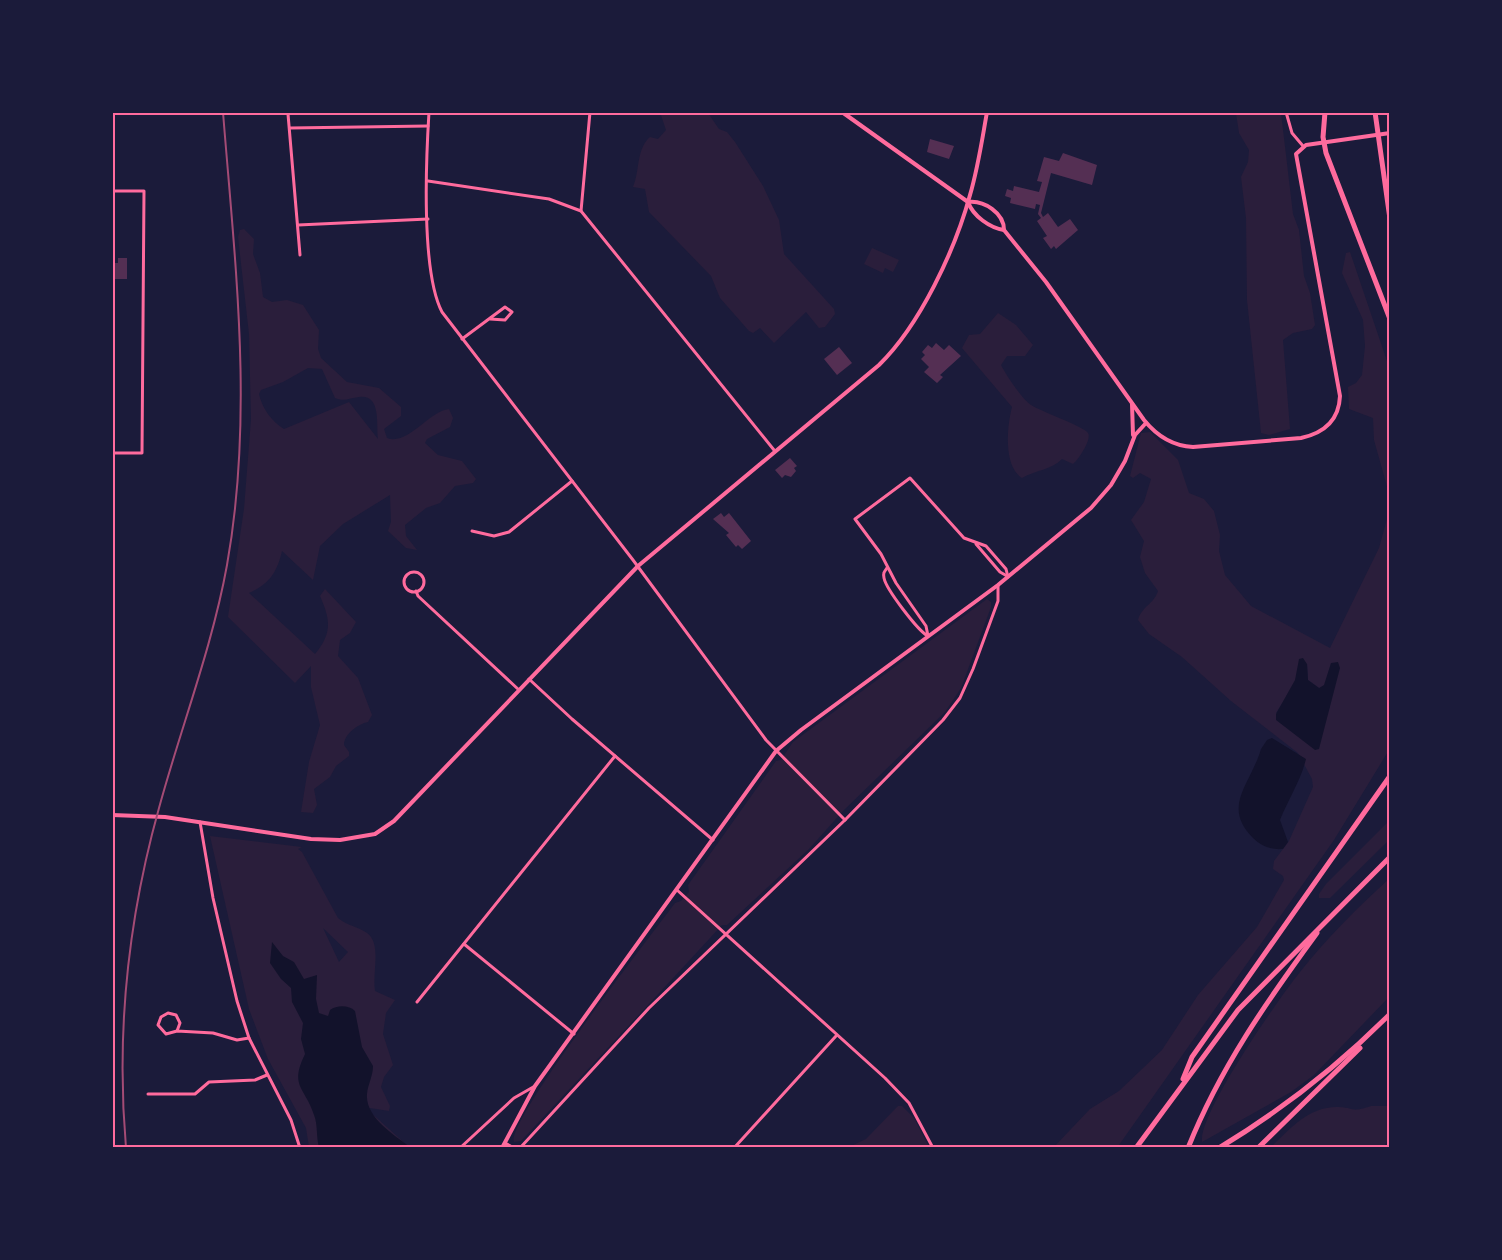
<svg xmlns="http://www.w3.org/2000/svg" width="1502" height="1260" font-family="Cabin,sans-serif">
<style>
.green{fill:#2a1e3b;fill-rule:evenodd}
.water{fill:#12122b}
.building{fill:#542f53}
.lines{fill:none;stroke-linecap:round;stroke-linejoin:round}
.minor{stroke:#ff6b9d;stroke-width:3}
.tertiary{stroke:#ff6b9d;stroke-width:4}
.motorway{stroke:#ff6b9d;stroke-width:5}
.rail{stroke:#a44b75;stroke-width:2}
.neatline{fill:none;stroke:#ff6b9d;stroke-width:2}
</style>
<rect width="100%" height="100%" fill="#1b1b3a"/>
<g class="green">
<path d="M653 113H708L719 129 727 132 735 142 763 186 779 220 784 254 834 309 835 314 825 327 819 328 806 312 774 343 760 328 753 333 749 331 720 298 711 276 649 212 645 189 633 187C640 171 636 149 650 137L658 139 666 130 661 115Z"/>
<path d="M1236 113H1281L1293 214 1299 230 1304 276 1310 293 1315 325 1312 329 1293 333 1283 340 1290 429 1269 435 1261 433 1247 300 1246 218 1241 177 1248 162 1249 150 1239 133Z"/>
<path d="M244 229 254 239 253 254 260 273 263 297 272 302 287 300 303 305 319 330 318 349 321 358 347 382 379 388 401 407V416L384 429 387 438C408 446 429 411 449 409L453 418 450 427 427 439 425 443 438 455 462 461 476 479 473 483 455 486 440 503 426 508 405 525 406 536 417 550 406 548 388 531 391 522 390 495 343 524 320 546 313 580 282 551C277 573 269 584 249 593L315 654C333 632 330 619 320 596L325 589 356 622 350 633 340 640 338 656 358 678 372 715 368 722C358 724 344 734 344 745L349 752V756L336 766 330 777 314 789 317 805 313 813 301 812 309 762 320 725 311 687V666L295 683 228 617 244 509 251 419 249 334 238 237 240 230ZM308 368 322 369 335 398C344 402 350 398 359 397 382 394 376 426 378 439L349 402 284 429C272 422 262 408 259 394L261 390 283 382Z"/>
<path d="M872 248 899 260 893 272 885 268 883 273 864 264Z"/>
<path d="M1350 252 1389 367V750L1334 840 1119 1145 1116 1148H1053L1090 1109 1119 1091 1162 1050 1198 995 1257 927 1284 880 1283 876 1273 869 1274 861 1289 841 1313 787 1312 779 1298 753 1231 701 1182 657 1149 634 1138 620C1142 606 1154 604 1158 591L1145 573 1140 557 1144 541 1131 520 1144 502 1151 479 1140 473 1133 478 1130 476 1141 433 1150 432 1178 460 1189 493 1204 499 1214 511 1220 535 1219 551 1225 575 1251 606 1330 648 1379 548 1387 519 1388 490 1374 440 1373 418 1349 409 1348 387 1356 383 1362 375 1365 346 1363 320 1342 273 1346 253ZM1307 664 1308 680 1319 688 1330 707 1328 712 1276 713Z"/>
<path d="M998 313 1016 325 1033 345 1025 356H1007L1001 365C1006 375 1022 399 1031 405 1040 411 1085 427 1088 433 1092 439 1079 459 1073 464L1062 459C1051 470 1036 470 1022 478 1003 466 1007 426 1012 407L962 348 969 335 980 334Z"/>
<path d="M987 599 991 602V607L961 688 945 712 843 811 809 849 727 925H722C656 997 588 1069 521 1141L514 1142C506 1121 653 933 675 903L681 901 689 892 688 885 776 761 781 760 793 742Z"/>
<path d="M1389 821V840L1330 898H1319V894L1326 884Z"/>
<path d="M210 836 302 847 298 849 302 852 338 918C348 926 359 927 367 933 382 944 372 972 375 991L395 1000 386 1013 383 1034 393 1065 384 1077 381 1087 390 1106 389 1111 370 1108 369 1111 409 1147H309L306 1128 268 1059 249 1009ZM323 928 348 952 339 962Z"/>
<path d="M1389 879V997L1314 1075 1291 1092 1202 1142C1198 1114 1279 998 1300 972 1326 939 1358 907 1389 879Z"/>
<path d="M898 1106H902L914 1118 929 1147H849L866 1139Z"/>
<path d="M1371 1106H1387C1394 1117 1390 1136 1384 1147H1271C1291 1128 1309 1106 1339 1107 1356 1108 1350 1113 1371 1106Z"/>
</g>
<g class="water">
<path d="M1303 658 1307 664 1308 680 1319 688 1324 685 1331 663 1338 662 1340 668 1319 749 1315 750 1276 720V714L1295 680 1299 659Z"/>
<path d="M1272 738 1306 759C1301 780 1288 800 1280 820L1288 842 1283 849C1271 850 1261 846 1253 838 1221 806 1251 784 1261 749L1267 740Z"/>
<path d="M272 942 283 956 294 962 304 979 317 975 316 999 319 1013 328 1016 330 1010C337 1005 349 1005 355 1011L362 1047 373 1066C373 1076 368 1084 367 1094 365 1117 394 1135 410 1147H319C316 1137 318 1125 314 1115 305 1087 289 1087 305 1054L301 1039 303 1023 292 1002 291 988 281 979 270 963Z"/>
</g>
<g class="building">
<path d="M930 139 954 146 949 159 927 152Z"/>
<path d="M1063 153 1097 165 1092 185 1051 173 1041 213 1043 217 1048 213 1058 227 1070 219 1078 230 1056 249 1054 246 1051 249 1043 238 1047 236 1037 221 1041 218 1038 214 1040 205 1036 204 1035 209 1010 203 1011 198 1005 196 1007 189 1013 191 1014 186 1039 192 1042 182 1037 181 1044 157 1059 161Z"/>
<path d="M118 258H127V279H112V263H118Z"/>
<path d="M936 343 944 350 949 345 961 356 940 375 943 377 937 383 924 372 929 367 921 359 925 355 922 352 928 345 932 348Z"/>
<path d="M839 347 852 363 837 375 824 359Z"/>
<path d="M790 458 797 466 794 468 796 471 791 477 785 475 782 478 775 470Z"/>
<path d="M721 513 724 517 729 513 751 541 742 549 738 545 736 547 726 535 729 533 713 519Z"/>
</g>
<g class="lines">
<g class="minor">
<path d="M429 112C426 160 421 272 442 312L633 560 766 740 845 820"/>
<path d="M1286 112 1292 133 1303 146"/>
<path d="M288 114 300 255"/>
<path d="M290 128 428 126"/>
<path d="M428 181 549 199 581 211 774 450"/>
<path d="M112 191H144L142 453H112"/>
<path d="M581 211 590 112"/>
<path d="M298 225 428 219"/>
<path d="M462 339 505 307 512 312 505 320 490 319"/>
<path d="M472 531 494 536 509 532 572 481"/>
<path d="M976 544 1000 572 1007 576"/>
<path d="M887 568C884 572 883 573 884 578 886 589 918 631 928 636"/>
<circle cx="414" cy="582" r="10"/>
<path d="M416 591 418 596 519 690"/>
<path d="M928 636 926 626 896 583 881 554 855 519 910 478 964 538 986 546 1006 569 1008 577"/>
<path d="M529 679 572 719 713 840"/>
<path d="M200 822 213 898 237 1001 249 1038 291 1120 300 1148"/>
<path d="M677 890 885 1078 909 1103 933 1148"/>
<path d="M464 944 574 1034"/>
<path d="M417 1002 615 756"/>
<path d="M177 1031 180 1023 176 1015 168 1013 161 1017 158 1025 166 1034 177 1031 213 1033 237 1040 249 1038"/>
<path d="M148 1094H195L209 1082 255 1080 267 1075"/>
<path d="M505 1143 514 1148"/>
<path d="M460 1148 514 1098 535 1086"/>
<path d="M520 1148 649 1008 845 820 943 720 960 698 973 669 998 601V585"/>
<path d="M734 1148 836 1036"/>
</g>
<g class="tertiary">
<path d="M842 112 968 202"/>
<path d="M968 202C984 200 1004 213 1004 230L1046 282 1144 420C1157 436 1172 446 1193 447L1301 438C1324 433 1339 420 1340 396L1296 154 1306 145 1390 133"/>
<path d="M968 202C973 216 990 228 1004 230"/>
<path d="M1132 404 1133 435"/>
<path d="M112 815 165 817 311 839 340 840 375 834 394 821 638 566 879 365C920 325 955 250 970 195 978 168 982 140 987 112"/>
<path d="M502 1148 535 1086 776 751 801 730 998 585 1091 508 1111 485 1125 461 1135 435 1146 423"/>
</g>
<g class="motorway">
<path d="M1325 112 1323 137 1326 153 1390 319"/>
<path d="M1375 112 1390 219"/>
<path d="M1183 1079 1192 1057 1390 776"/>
<path d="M1136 1148 1238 1010 1390 857"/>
<path d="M1188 1148C1220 1068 1267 1001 1317 933"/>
<path d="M1219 1148C1282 1110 1338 1066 1390 1014"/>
<path d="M1258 1148 1360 1048"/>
</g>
<path class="rail" d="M126 1148C116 1033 128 919 159 808 181 727 212 648 227 565 254 414 235 264 223 112"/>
</g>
<rect width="1502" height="1260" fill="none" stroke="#1b1b3a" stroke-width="228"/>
<rect x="114" y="114" width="1274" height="1032" class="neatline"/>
</svg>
